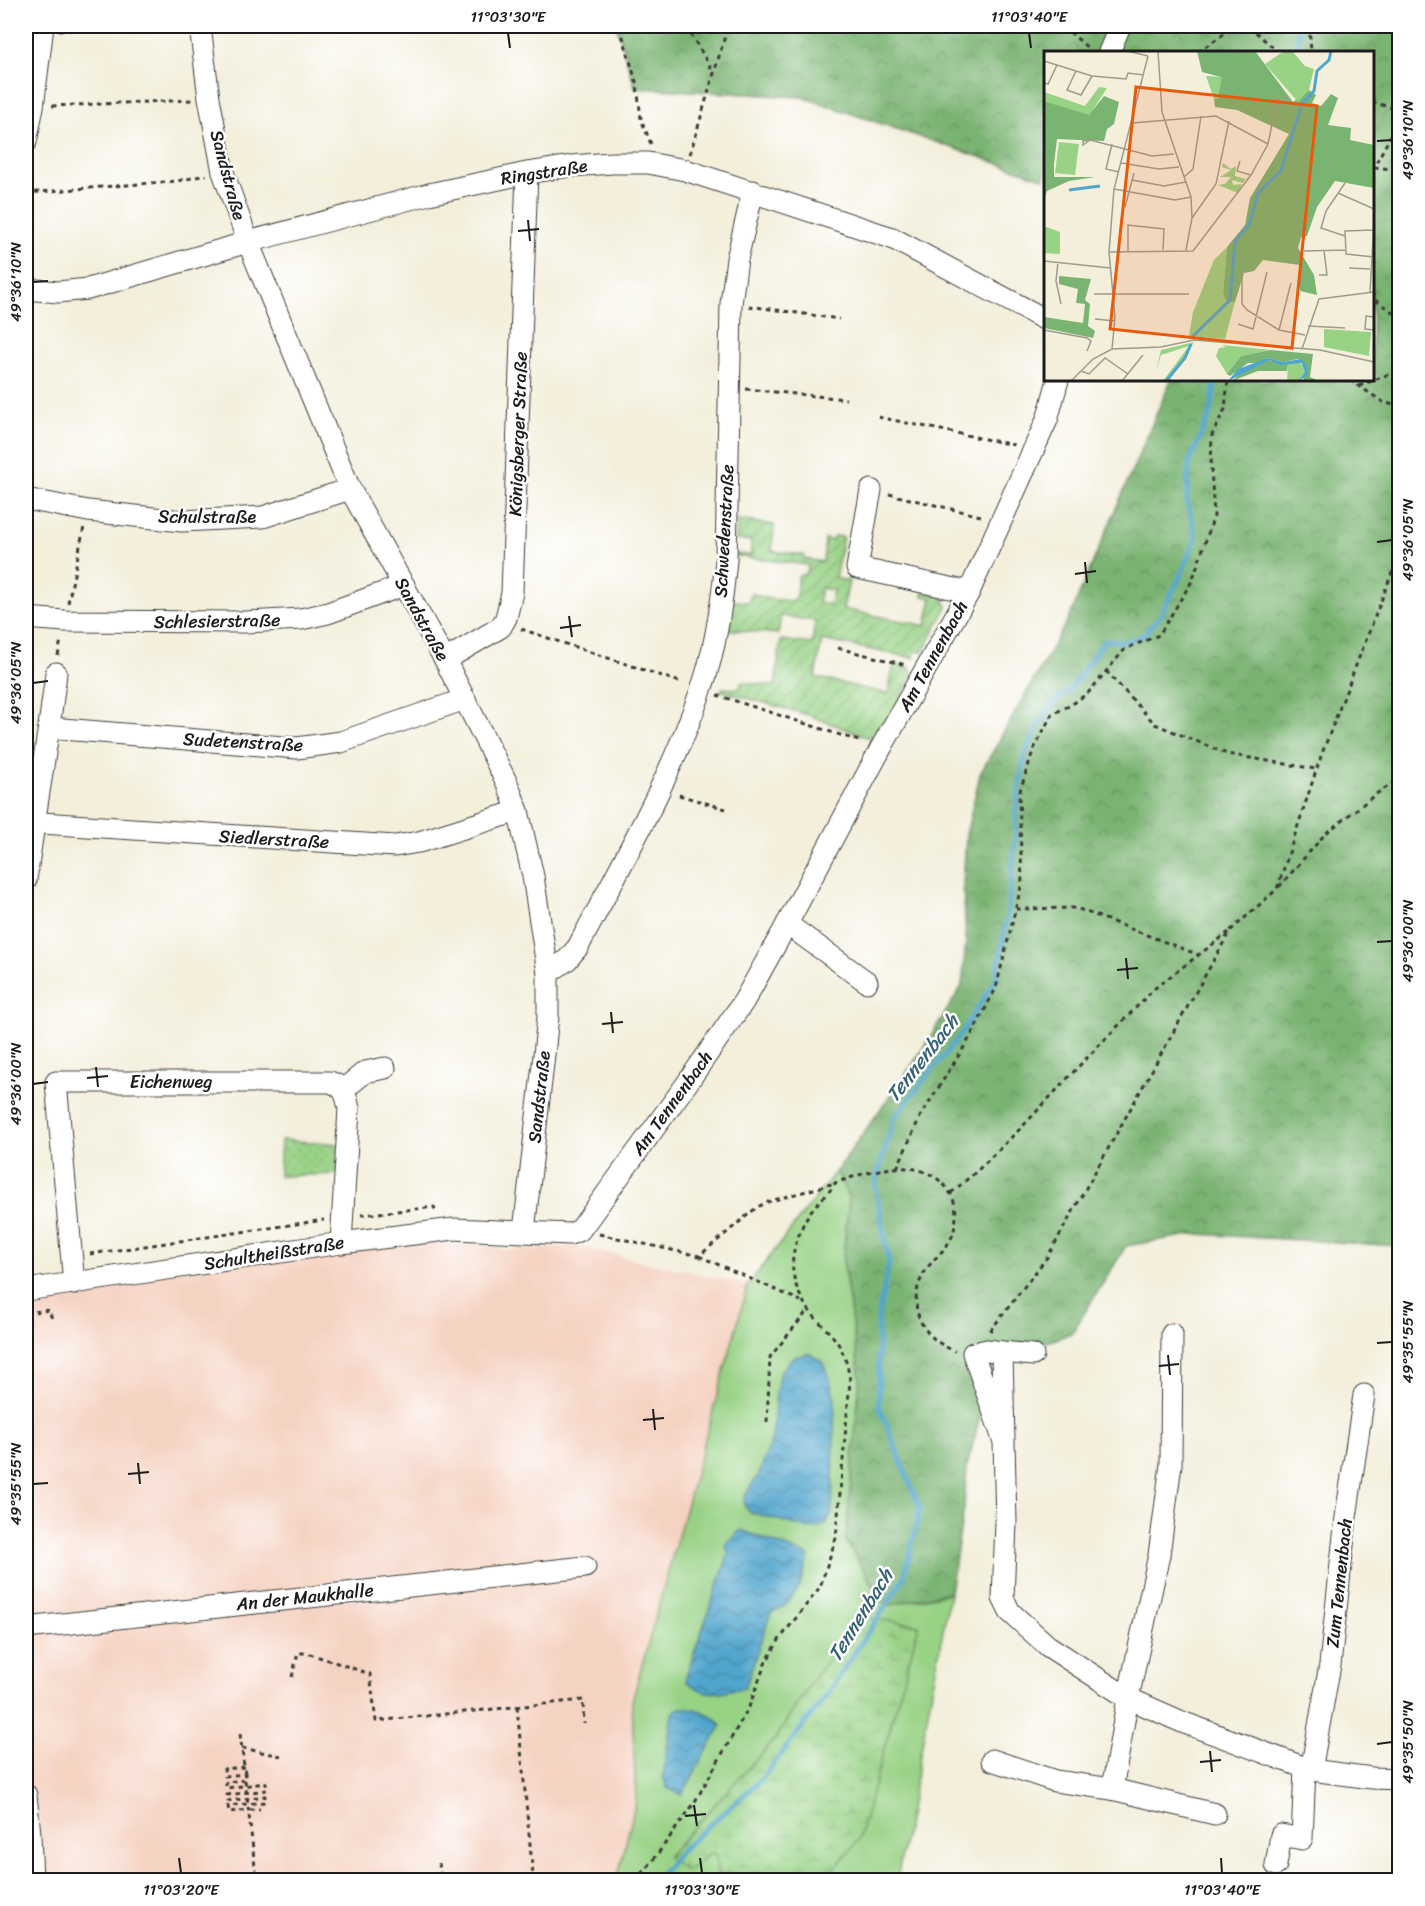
<svg xmlns="http://www.w3.org/2000/svg" width="1425" height="1906" font-family="Sriracha,sans-serif">
<style>
.built{fill:#f5d3c2}
.grass{fill:#98d285;stroke:#5a7750;stroke-width:1.5}
.forest{fill:url(#forest-crowns);stroke:#4b6847;stroke-width:1.5}
.wetland{fill:url(#wetland-marsh);stroke:#5a7750;stroke-width:1.5}
.park{fill:url(#park-dots);stroke:#5a7750;stroke-width:1.5}
.garden{fill:url(#garden-furrows);stroke:#5a7750;stroke-width:1.5;fill-rule:evenodd}
.water{fill:url(#water-waves);stroke:#366074;stroke-width:1.5}
.lines{fill:none;stroke-linecap:round;stroke-linejoin:round}
.stream{stroke:#50a5cc;stroke-width:5}
.minor-casing{stroke:#3c3c39;stroke-width:23}
.path{stroke:#3c3c39;stroke-width:3;stroke-dasharray:4.5 4.5;stroke-linecap:butt}
.minor{stroke:#fff;stroke-width:21}
.ticks{fill:none;stroke:#1c1c1c;stroke-width:2}
.labels{text-anchor:middle;stroke-width:5;stroke-linejoin:round;paint-order:stroke}
.street-label{font-size:18px;fill:#1c1c1c;stroke:#fff}
.water-label{font-size:20px;font-style:italic;fill:#366074;stroke:#fff}
.inset-river{fill:none;stroke:#50a5cc;stroke-width:3}
.inset-road{fill:none;stroke:#9d9b8f;stroke-width:1.5}
.view{fill:#e8590c;fill-opacity:0.15;stroke:#e8590c;stroke-width:3}
.inset-edge{fill:none;stroke:#1c1c1c;stroke-width:3}
.neatline{fill:none;stroke:#1c1c1c;stroke-width:2}
.ticks-label{font-size:15px;text-anchor:middle;fill:#1c1c1c}
</style>
<defs>
<pattern id="forest-crowns" width="20" height="18" patternUnits="userSpaceOnUse" patternTransform="scale(1.5)"><rect width="20" height="18" fill="#7ab472"/><path d="M2 6a3 3 0 1 1 6 0M12 15a3 3 0 1 1 6 0" fill="none" stroke="#63925d"/></pattern>
<pattern id="wetland-marsh" width="20" height="14" patternUnits="userSpaceOnUse" patternTransform="scale(1.5)"><rect width="20" height="14" fill="#98d285"/><path d="M1 5h8M5 5V1M11 12h8M15 12V8" fill="none" stroke="#82b472"/></pattern>
<pattern id="park-dots" width="8" height="8" patternUnits="userSpaceOnUse" patternTransform="scale(1.5)"><rect width="8" height="8" fill="#98d285"/><path d="M2 2h.1M6 6h.1" fill="none" stroke="#82b472" stroke-width="1.8" stroke-linecap="round"/></pattern>
<pattern id="garden-furrows" width="10" height="10" patternUnits="userSpaceOnUse" patternTransform="scale(1.5)"><rect width="10" height="10" fill="#98d285"/><path d="M-1 1l2-2M0 10L10 0M9 11l2-2" fill="none" stroke="#82b472"/></pattern>
<pattern id="water-waves" width="16" height="10" patternUnits="userSpaceOnUse" patternTransform="scale(1.5)"><rect width="16" height="10" fill="#50a5cc"/><path d="M0 5q4-4 8 0t8 0" fill="none" stroke="#4286a5"/></pattern>
</defs>
<rect width="100%" height="100%" fill="#fff"/>
<filter id="ink" filterUnits="userSpaceOnUse"><feTurbulence type="fractalNoise" baseFrequency=".0167" numOctaves="2"/><feDisplacementMap in="SourceGraphic" scale="12" xChannelSelector="R" yChannelSelector="G"/><feConvolveMatrix kernelMatrix="1 2 1 2 8 2 1 2 1" color-interpolation-filters="sRGB"/></filter>
<filter id="wash" filterUnits="userSpaceOnUse"><feTurbulence type="fractalNoise" baseFrequency=".008" numOctaves="4" result="noise"/><feDisplacementMap in="SourceGraphic" scale="24" xChannelSelector="R" yChannelSelector="G"/><feGaussianBlur stdDeviation="1.35" result="paint"/><feColorMatrix in="noise" values="0 0 0 0 0 0 0 0 0 0 0 0 0 0 0 0 0 1.4 0 .05"/><feComposite in="paint" operator="in"/></filter>
<g filter="url(#wash)">
<rect width="100%" height="100%" fill="#f3efdb"/>
<path class="built" d="M455 1237 505 1250 576 1246 748 1285 632 1701 636 1801 617 1880H26V1288Z"/>
<path class="grass" d="M836 1171 849 1198 843 1259 860 1378 846 1541 886 1606 950 1593 897 1880H617L636 1801 632 1701 748 1285Z"/>
<path class="forest" d="M630 26H1399L1400 1061 1392 1122 1399 1128V1246L1196 1234 1126 1246 1072 1333 994 1362 967 1467 964 1508 950 1592 886 1606 846 1541 860 1378 843 1259 849 1198 836 1171 915 1061 962 986 966 940 963 886 966 835 980 774 1070 616 1171 380H1372V52H1046L1045 179 802 97 635 88 617 28Z"/>
<path class="wetland" d="M858 1617 919 1625 859 1839 834 1869 794 1873 717 1874 716 1854 710 1853 687 1871 667 1857 775 1739 814 1678Z"/>
<path class="park" d="M281 1140 338 1144 337 1174 279 1176Z"/>
<path class="garden" d="M737 520 774 525 772 551 804 555V559L823 562 825 539 833 540 834 536 843 537 835 578 849 581 843 609 926 626 932 598 923 596 924 591C935 594 943 594 947 607L923 652 915 651 914 658 822 640 815 677 888 694 894 664 909 667 913 674 878 741 805 714 722 691V688L740 689 741 682 775 686 781 640 812 644 815 621 781 616 778 634 726 629 733 601 749 602 751 593 768 599 790 601 796 597 798 576 807 573 808 565 736 556V554L751 555V541L736 540ZM821 588 833 590 830 605 818 602Z"/>
<g class="water">
<path d="M809 1353 822 1362 828 1374 835 1399 832 1514 825 1525 810 1529 750 1512 744 1505 745 1495 759 1474 772 1439 776 1392 780 1372 792 1358Z"/>
<path d="M741 1530 809 1556 799 1588 785 1606 771 1613 745 1688C719 1690 711 1700 687 1682L686 1676 729 1553 725 1545Z"/>
<path d="M679 1708C693 1707 715 1713 721 1726L682 1795 667 1788 663 1777 672 1713Z"/>
</g>
<g class="lines">
<g class="stream">
<path d="M1296 52 1300 26"/>
<path d="M656 1880 682 1849 761 1780 824 1699 904 1578 920 1509 879 1406 878 1318 889 1263 875 1185 894 1118 961 1034 996 979 1008 912 1016 835V807L1025 754 1037 728 1053 704 1071 688 1105 640 1125 642 1143 635 1159 618 1179 579 1196 538 1187 501 1189 463 1211 412 1215 380"/>
</g>
</g>
</g>
<g filter="url(#ink)">
<g class="lines">
<defs>
<g id="minor">
<path d="M200 26 209 98 223 172 248 242 350 489 445 660 507 783 518 811 533 876 548 973V1016L544 1055 524 1231"/>
<path d="M1109 52 1120 26"/>
<path d="M26 142 33 107 43 26"/>
<path d="M26 289 58 292 88 289 248 242 429 194 527 173 571 166 612 163H648L685 170 892 238 1046 320"/>
<path d="M871 490 857 568 969 592"/>
<path d="M26 499 88 511 182 521 263 517 350 489"/>
<path d="M26 618 64 621 245 622 301 619 328 613 404 585"/>
<path d="M445 660 501 627 506 618 512 593 527 173"/>
<path d="M50 728 297 748 341 742 465 699"/>
<path d="M26 822 395 846 419 842 518 811"/>
<path d="M26 880C35 811 48 743 56 673"/>
<path d="M787 924 867 982"/>
<path d="M548 973 567 960 578 947C622 863 670 780 701 690 716 649 722 603 726 560L731 304 737 259 753 191"/>
<path d="M343 1090 365 1072 385 1068"/>
<path d="M74 1284 56 1082H330C345 1087 346 1094 349 1109L341 1243"/>
<path d="M26 1290 341 1243 454 1229 570 1234 580 1230 688 1082 744 1001 787 924 881 748 969 592 1047 420 1058 380"/>
<path d="M1002 1352 1033 1355"/>
<path d="M1004 1442 1002 1352 987 1350 973 1353 1004 1442 1006 1523 1003 1598 1010 1612 1048 1646 1128 1698 1182 1722 1311 1770 1372 1778 1400 1779"/>
<path d="M26 1628 585 1567"/>
<path d="M992 1760 1055 1781 1112 1789 1128 1698 1159 1555 1171 1464 1172 1334"/>
<path d="M1311 1770 1330 1665 1346 1517 1364 1395"/>
<path d="M1112 1789 1215 1814"/>
<path d="M26 1795 30 1834 32 1880"/>
<path d="M1276 1865 1281 1835 1302 1839 1305 1768"/>
</g>
</defs>
<use href="#minor" class="minor-casing"/>
<g class="path">
<path d="M686 26 714 73"/>
<path d="M1063 26 1090 50"/>
<path d="M1249 26 1278 52"/>
<path d="M1309 26 1311 52"/>
<path d="M620 27 637 85 641 119 651 144"/>
<path d="M59 30 164 26"/>
<path d="M1198 52 1235 26"/>
<path d="M1372 102 1400 110"/>
<path d="M52 106 192 100"/>
<path d="M690 154 728 26"/>
<path d="M1374 167 1400 170"/>
<path d="M1372 170 1400 119"/>
<path d="M26 193 177 181 206 175"/>
<path d="M1372 292 1375 300 1400 317"/>
<path d="M749 306 839 319"/>
<path d="M1350 380 1383 402 1400 407"/>
<path d="M1359 386 1394 372 1400 385"/>
<path d="M746 389 846 399"/>
<path d="M878 417 1014 445"/>
<path d="M889 494 985 517"/>
<path d="M68 603 84 527"/>
<path d="M521 629 683 683"/>
<path d="M838 648 906 665"/>
<path d="M58 656 61 639"/>
<path d="M1106 671 1155 724 1227 754 1316 769"/>
<path d="M717 695 862 742"/>
<path d="M679 795 726 809"/>
<path d="M1279 887 1326 833 1376 794 1400 779"/>
<path d="M1016 909 1076 908 1199 955"/>
<path d="M897 1168 920 1117 971 1036 996 988 1022 883 1019 794 1033 751 1052 714 1071 705 1088 693 1125 649 1159 635 1192 581 1214 516 1211 467 1212 435 1225 409 1228 380"/>
<path d="M951 1193 977 1171 1023 1126 1079 1066 1155 988 1229 932"/>
<path d="M361 1215 434 1207 438 1213"/>
<path d="M599 1234 699 1256 756 1208 767 1202 835 1183"/>
<path d="M90 1254 324 1220"/>
<path d="M699 1256 801 1301"/>
<path d="M26 1313 49 1310 52 1319"/>
<path d="M990 1331 1048 1256 1230 931 1277 889 1321 756 1400 552"/>
<path d="M767 1422 770 1357 809 1309"/>
<path d="M292 1677 298 1653H307L370 1674 376 1721 583 1700 584 1724"/>
<path d="M517 1707 533 1876"/>
<path d="M240 1734 245 1774"/>
<path d="M242 1748 281 1756"/>
<path d="M244 1767 224 1769 225 1776 245 1774V1780L226 1782V1788L266 1783 267 1790 227 1795 228 1801 265 1796V1802L228 1806 229 1812 260 1809"/>
<path d="M245 1780 256 1876"/>
<path d="M439 1863 441 1880"/>
<path d="M327 1875V1880"/>
<path d="M635 1880 651 1863 693 1805 749 1707 765 1664 779 1640 820 1587 836 1538 850 1381C848 1367 845 1354 837 1342 830 1332 820 1323 812 1314 795 1293 787 1267 797 1240 800 1231 805 1219 811 1211 818 1201 829 1194 835 1183 869 1171 918 1154 946 1187 956 1199 958 1215 954 1230 950 1247 938 1254 928 1267 916 1283 912 1304 921 1322 928 1336 941 1346 955 1351"/>
</g>
<use href="#minor" class="minor"/>
</g>
</g>
<path class="ticks" d="M508 33 510 48M1029 33 1031 48M1377 141 1392 140M528 220 530 241M518 231 539 229M33 282 48 281M1377 542 1392 540M1085 562 1087 583M1075 574 1096 571M569 616 572 637M560 628 581 625M33 683 48 681M1377 942 1392 941M1126 958 1128 979M1117 970 1138 968M611 1012 613 1033M602 1024 623 1022M96 1067 98 1087M87 1078 108 1076M33 1084 48 1082M1377 1343 1392 1342M1168 1355 1170 1375M1159 1366 1179 1364M653 1409 655 1430M643 1420 664 1418M138 1463 140 1484M128 1474 149 1472M33 1484 48 1483M1377 1744 1392 1742M1210 1751 1212 1772M1200 1762 1221 1760M694 1805 697 1826M685 1816 706 1814M179 1858 181 1873M700 1858 702 1873M1221 1858 1222 1873"/>
<g class="labels">
<g class="street-label">
<text transform="translate(544 172) rotate(-9)" y="6">Ringstraße</text>
<text transform="translate(228 175) rotate(75)" y="6">Sandstraße</text>
<text transform="translate(518 434) rotate(-88)" y="6">Königsberger Straße</text>
<text x="207" y="523">Schulstraße</text>
<text transform="translate(724 531) rotate(-87)" y="6">Schwedenstraße</text>
<text transform="translate(422 619) rotate(61)" y="6">Sandstraße</text>
<text transform="translate(217 621) rotate(-1)" y="6">Schlesierstraße</text>
<text transform="translate(933 656) rotate(-61)" y="6">Am Tennenbach</text>
<text transform="translate(243 742) rotate(3)" y="6">Sudetenstraße</text>
<text transform="translate(274 839) rotate(3)" y="6">Siedlerstraße</text>
<text x="171" y="1088">Eichenweg</text>
<text transform="translate(539 1097) rotate(-84)" y="6">Sandstraße</text>
<text transform="translate(672 1103) rotate(-54)" y="6">Am Tennenbach</text>
<text transform="translate(274 1253) rotate(-9)" y="6">Schultheißstraße</text>
<text transform="translate(1339 1583) rotate(-84)" y="6">Zum Tennenbach</text>
<text transform="translate(305 1597) rotate(-6)" y="6">An der Maukhalle</text>
</g>
<g class="water-label">
<text transform="translate(922 1058) rotate(-52)" y="7">Tennenbach</text>
<text transform="translate(860 1615) rotate(-58)" y="7">Tennenbach</text>
</g>
</g>
<g transform="translate(1044 51)">
<rect width="330" height="330" fill="#f3efdb"/>
<path d="M55 36 63 37 45 65 0 50V41L41 55ZM15 91 35 93 31 124 11 122ZM0 175 16 181V203L0 202ZM183 196 179 243 183 252 191 251 181 288 145 285 149 261 170 209ZM280 278 327 281 325 305 280 296ZM150 291 125 330H119L145 295 117 304 112 320 117 299ZM178 294 227 299 197 305 183 323 172 305 175 297 182 296ZM253 311 260 314 261 321 254 330H243L244 313Z" fill="#98d285"/>
<path d="M153 0H211L249 51 265 39 272 44 268 52 277 55 287 43 294 47 284 74 307 77 306 89 330 94V137L291 130 273 156 263 185 257 186 254 197 270 224 273 244 256 240V214L219 209 210 220 200 222 191 251 183 252 179 243 183 196 201 174 206 147 245 83 193 59 171 56 170 48 174 47 177 26 158 21ZM60 45 75 51 70 73 63 78 60 90 13 88 10 113V126H51L25 130 3 140 0 149V50L45 64ZM15 225 47 228 41 249 46 253 44 275 51 280 49 287 0 277V266L39 272 41 253 32 252 34 238 15 233ZM227 299 269 303 266 326 275 330H259L263 314 254 308 239 311 224 307 215 312H204L186 325 183 323 197 305ZM226 309 244 313 243 320H214L188 330 202 318Z" fill="#7ab472"/>
<path d="M179 253 187 255 176 281 173 285 152 281Z" fill="#98d285"/>
<path d="M240 0H248L261 15 270 18 265 39 254 51 221 13Z" fill="#98d285"/>
<path d="M162 25 178 26 174 47 170 48Z" fill="#98d285"/>
<path d="M179 112 187 118 192 115 191 125 201 128 204 125 199 132 188 129 189 134 198 133 194 142 174 134 181 133 187 126H176L187 119 178 116Z" fill="#98d285"/>
<path d="M224 307 239 311 257 308 263 314V325L254 330 261 321 258 312 236 314 226 309 184 330 194 318Z" fill="#50a5cc"/>
<path class="inset-river" d="M25 139 56 135M147 287 186 249 191 190 205 174 214 142 237 120 258 53 270 40 273 20 285 9 287 0M122 330 141 307 147 293"/>
<path class="inset-road" d="M83 0 104 5M114 0 118 61 147 146 148 167 142 199M0 10 48 25 82 28 84 22 100 24M32 20 23 39 37 44 48 25M0 32 4 33 13 14M88 72 172 65 224 93M46 89 39 94V90L46 89 108 105 130 103M68 93 62 118 75 121M196 110 193 120 207 124M77 112 115 118 135 116M140 126 149 118 157 65M88 129 120 135 142 131M301 132 282 160 277 177 301 185M70 138 131 149 147 146M294 142 330 158M81 156 90 122M148 167 172 133 185 70M329 179 301 180 302 203 330 206M84 200V174L120 178 119 199M260 200 302 199M65 201 149 200 207 124 224 93 231 59 243 45M0 210 66 217M14 211 12 230 17 253M305 217 326 218M198 221V253L203 259 235 279 261 284M275 224H283L280 200M326 241 330 171M50 243H145M330 266 322 265 321 278 330 279M51 268 71 270M194 273 209 278 223 221M264 275 301 277M0 279 43 287 47 290 43 300M235 279 247 232M68 298 71 266 65 201 70 138 104 5M258 298 275 248 330 241M37 320 45 323 61 307 84 323M27 330 49 308 68 298 117 296 150 289 276 299 330 311M78 330 99 304"/>
<path class="view" d="M92 36 273 55 248 297 66 278Z"/>
<rect width="330" height="330" class="inset-edge"/>
</g>
<rect width="1425" height="1906" fill="none" stroke="#fff" stroke-width="66"/>
<rect x="33" y="33" width="1359" height="1840" class="neatline"/>
<g class="ticks-label">
<text x="508" y="22">11°03'30"E</text>
<text x="1029" y="22">11°03'40"E</text>
<text transform="translate(1408 140) rotate(-90)" y="5">49°36'10"N</text>
<text transform="translate(16 282) rotate(-90)" y="5">49°36'10"N</text>
<text transform="translate(1408 540) rotate(-90)" y="5">49°36'05"N</text>
<text transform="translate(16 683) rotate(-90)" y="5">49°36'05"N</text>
<text transform="translate(1408 941) rotate(-90)" y="5">49°36'00"N</text>
<text transform="translate(16 1084) rotate(-90)" y="5">49°36'00"N</text>
<text transform="translate(1408 1342) rotate(-90)" y="5">49°35'55"N</text>
<text transform="translate(16 1484) rotate(-90)" y="5">49°35'55"N</text>
<text transform="translate(1408 1742) rotate(-90)" y="5">49°35'50"N</text>
<text x="181" y="1895">11°03'20"E</text>
<text x="702" y="1895">11°03'30"E</text>
<text x="1222" y="1895">11°03'40"E</text>
</g>
</svg>
